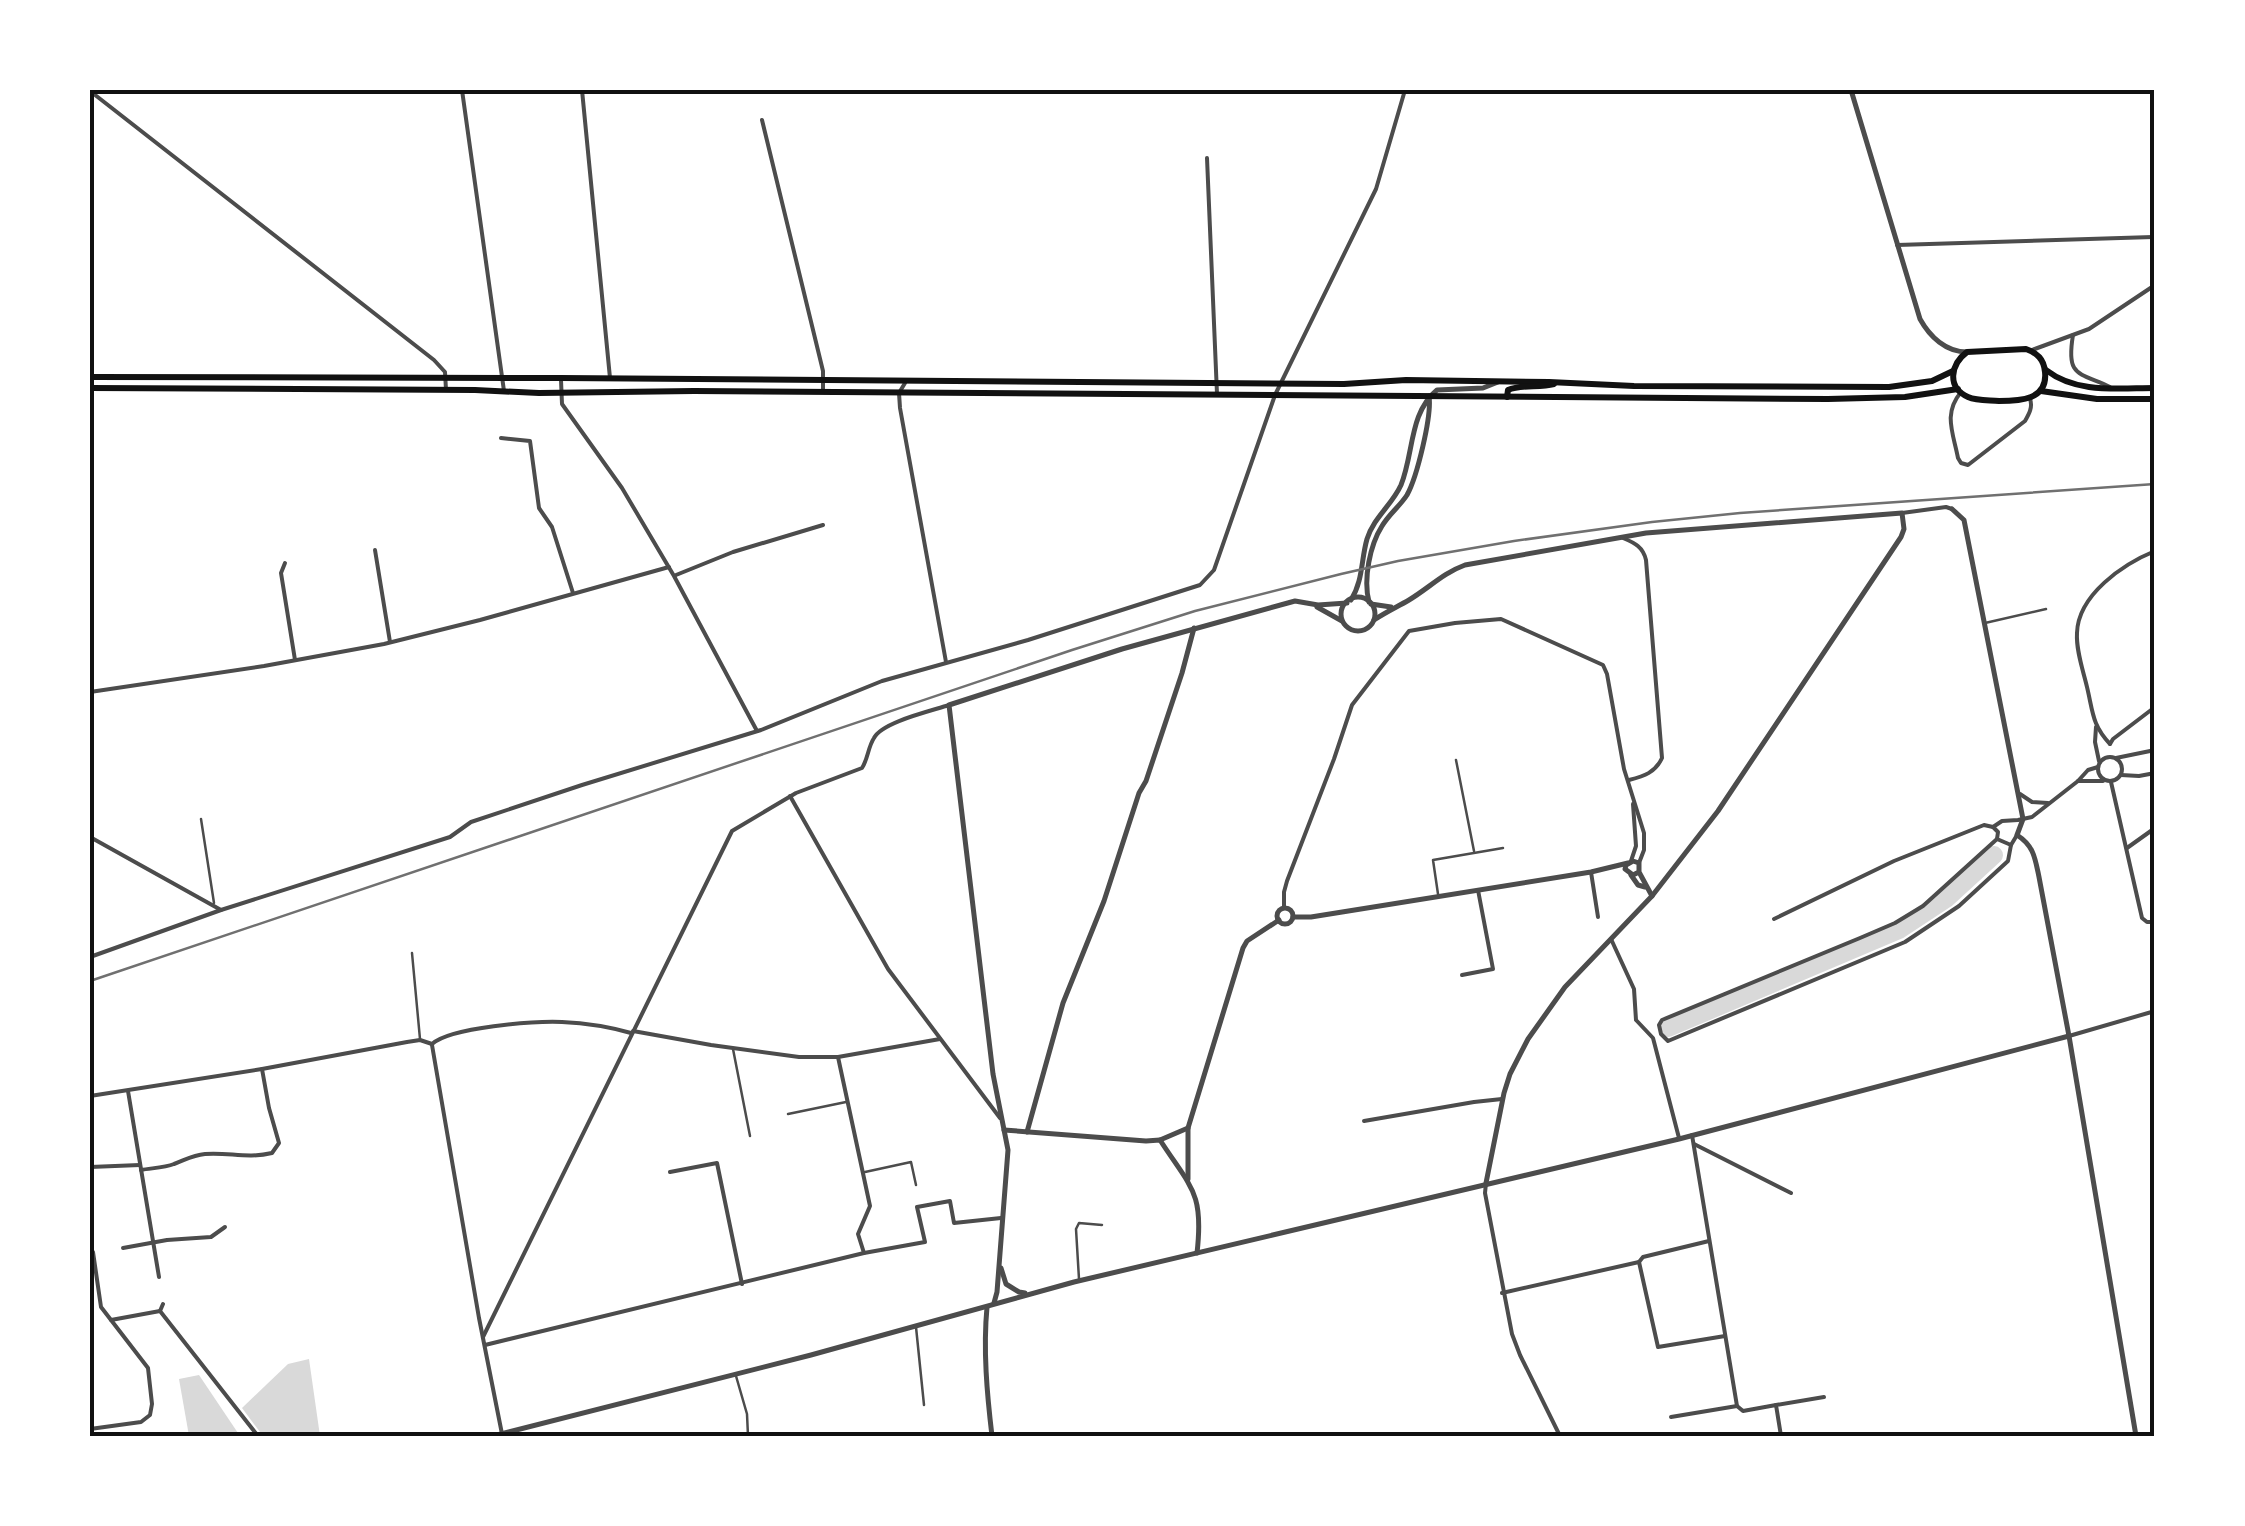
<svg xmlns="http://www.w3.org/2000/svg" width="2245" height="1526" font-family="Signika,sans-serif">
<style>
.water{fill:#d9d9d9}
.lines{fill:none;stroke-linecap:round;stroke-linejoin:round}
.river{stroke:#d9d9d9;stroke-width:18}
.service{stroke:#4c4c4c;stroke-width:2.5}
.minor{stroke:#4c4c4c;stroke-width:4}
.tertiary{stroke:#4c4c4c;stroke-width:5}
.secondary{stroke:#111;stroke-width:6}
.rail{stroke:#707070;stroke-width:2.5}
.neatline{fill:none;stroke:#111;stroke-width:4}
</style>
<rect width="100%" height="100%" fill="#fff"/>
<g class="water">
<path d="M309 1359 320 1436H263L242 1408 288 1364Z"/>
<path d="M199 1375 240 1436H189L179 1379Z"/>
</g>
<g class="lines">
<path class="river" d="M1668 1028 1899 930 1946 899 1994 855"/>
<g class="service">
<path d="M1985 623 2046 609"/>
<path d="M1456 760 1474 851"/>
<path d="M201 819 214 903"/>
<path d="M1438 894 1433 860 1503 848"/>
<path d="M412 953 420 1039"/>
<path d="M733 1049 750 1136"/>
<path d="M788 1114 846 1102"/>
<path d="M865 1172 911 1162 916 1185"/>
<path d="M1079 1279 1076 1229 1079 1223 1102 1225"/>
<path d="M916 1327 924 1405"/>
<path d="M736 1376 747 1414 748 1436"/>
</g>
<g class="minor">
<path d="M462 90 504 391"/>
<path d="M582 90 610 378"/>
<path d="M90 91 434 360 445 372 446 390"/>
<path d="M762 120 823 371V392"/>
<path d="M1207 158 1217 394"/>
<path d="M1897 245 2153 237"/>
<path d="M2073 335C2066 377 2078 372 2110 387"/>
<path d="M2032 350 2089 329 2155 285"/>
<path d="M561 380 562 404 622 488 674 576 757 731"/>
<path d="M905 383 899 393 900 408 946 662"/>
<path d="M1961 392C1943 414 1953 432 1958 458L1961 463 1968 465 2025 421C2029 414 2033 407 2030 399"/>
<path d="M501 438 530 441 539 508 552 527 573 593"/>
<path d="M1902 513 1946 507 1952 509"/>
<path d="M1623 538C1635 543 1643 547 1646 560L1662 758C1655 773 1644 776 1629 780"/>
<path d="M375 550 390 642"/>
<path d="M285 563 281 573 295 660"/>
<path d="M676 575 733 552 823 525"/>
<path d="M90 692 264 666 384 644 480 620 669 567"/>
<path d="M2096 727 2095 742 2099 761"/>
<path d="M2110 744C2092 725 2093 712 2087 687 2083 670 2076 651 2077 633 2078 595 2123 564 2155 551"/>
<path d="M2110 744 2113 739 2155 707"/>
<circle cx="2110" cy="769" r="12"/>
<path d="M2116 758 2155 750"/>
<path d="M2121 775 2139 776 2155 773"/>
<path d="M2078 781H2103"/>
<path d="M2111 782 2142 918 2147 922H2155"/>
<path d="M2020 794 2032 802 2048 803"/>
<path d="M790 796 888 969 1000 1118"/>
<path d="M2017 835 2011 845 1997 839 1998 832 1993 827 2002 821 2018 820 2032 817 2078 781 2088 770 2098 767"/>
<path d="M90 837 221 910"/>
<path d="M1997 839 1923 906 1895 923 1860 938 1662 1020 1659 1025 1661 1034 1668 1041 1905 942 1959 906 2008 861 2011 845"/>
<path d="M2127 848 2155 828"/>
<path d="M1631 861 1636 846 1633 804"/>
<path d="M1591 872 1598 917"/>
<path d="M1284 908V892L1287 881 1334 759 1352 705 1409 631 1455 623 1501 619 1603 665 1607 674 1624 769 1644 833V850L1639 863"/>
<path d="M1774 919 1894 861 1984 825 1993 827"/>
<path d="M1611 939 1634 989 1636 1020 1653 1038 1679 1138"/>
<path d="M90 957 221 910 450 837 471 822 582 785 761 730 882 681 1028 640 1200 585 1214 570 1275 395 1376 189 1405 90"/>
<path d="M1462 975 1493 969 1478 890"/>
<path d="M633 1031 711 1045 799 1057H838L940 1039"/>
<path d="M2069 1036 2155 1011"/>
<path d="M432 1045 479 1318 502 1434"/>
<path d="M838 1057 870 1206 858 1234 864 1253"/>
<path d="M128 1091 159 1277"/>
<path d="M90 1096 262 1069 407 1042 420 1040 432 1044C451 1027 534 1021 562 1022 584 1023 610 1027 631 1033"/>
<path d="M1364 1121 1474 1102 1502 1099"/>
<path d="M1692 1135 1737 1406 1743 1411 1776 1405 1781 1436"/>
<path d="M1694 1144 1791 1193"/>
<path d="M90 1167 140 1165"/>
<path d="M141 1170C151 1168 164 1168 174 1164 185 1160 193 1155 205 1154 229 1152 247 1159 272 1153L279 1143 269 1108 262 1069"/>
<path d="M670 1172 717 1163 742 1284"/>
<path d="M1486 1183 1485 1193 1512 1334 1520 1355 1560 1436"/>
<path d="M123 1248 167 1240 211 1237 225 1227"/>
<path d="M1639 1262 1658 1347 1725 1336"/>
<path d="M1502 1293 1639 1262 1643 1257 1709 1241"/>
<path d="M163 1304 160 1311 258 1436"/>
<path d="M111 1320 160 1311"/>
<path d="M483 1337 732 831 796 793 862 768C868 759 868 747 874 738 882 722 931 711 949 705"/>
<path d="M485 1345 864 1253 925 1242 917 1207 950 1201 954 1223 1001 1218"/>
<path d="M1776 1405 1824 1397"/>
<path d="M1671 1417 1737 1406"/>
<path d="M90 1429 141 1422 150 1415 152 1404 148 1368 101 1307 93 1252"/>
</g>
<g class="tertiary">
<path d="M1851 90 1920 319C1930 337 1946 352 1967 352"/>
<path d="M1952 509 1964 520 2023 819 2017 835C2034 846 2035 858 2039 877L2069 1036 2136 1436"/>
<circle cx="1358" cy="614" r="17"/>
<path d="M1351 600C1363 581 1361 560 1367 539 1374 517 1392 505 1401 485 1414 453 1409 413 1437 390L1483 388 1498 382"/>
<path d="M1369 602C1363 579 1370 545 1382 526 1389 514 1400 506 1407 495 1417 477 1432 416 1429 396"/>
<path d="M1371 604 1391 607"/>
<path d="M1317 607 1342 621"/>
<path d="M1374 620C1386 612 1397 607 1409 600 1429 588 1443 573 1465 565L1646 533 1902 513 1904 529 1901 537 1718 811 1652 896 1565 987 1528 1039 1510 1074 1504 1093 1486 1183"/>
<path d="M1639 872 1633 875 1625 869 1626 865 1633 861 1639 863V872L1652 896"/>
<path d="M1631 875 1638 885 1645 887"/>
<circle cx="1285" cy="916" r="8"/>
<path d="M1293 917H1311L1591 872 1628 863"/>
<path d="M1004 1130 1146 1141 1160 1140C1191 1188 1204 1192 1197 1253"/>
<path d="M1027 1132 1063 1003 1104 901 1139 793 1146 781 1182 673 1194 628"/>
<path d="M1160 1140 1188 1128"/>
<path d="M1188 1179V1128L1243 948 1247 941 1279 920"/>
<path d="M1001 1268 1006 1284 1019 1292 1025 1293"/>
<path d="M994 1303 997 1292 1008 1150 993 1074 949 705 1122 649 1295 601 1318 605 1347 603"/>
<path d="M987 1307C983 1350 987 1394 992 1436"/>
<path d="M493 1436 811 1355 1074 1282 1679 1139 2069 1036"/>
</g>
<g class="secondary">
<path d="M2026 349C2037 353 2044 359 2045 372 2048 400 2020 401 1999 401 1989 400 1977 401 1968 397 1946 387 1951 364 1967 352Z"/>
<path d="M2046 370C2077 394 2118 388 2155 388"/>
<path d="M90 377 561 378 1344 384 1406 380 1549 382 1634 386 1889 387 1932 381 1953 371"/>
<path d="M90 388 475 390 539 393 694 391 1828 399 1905 397 1958 389"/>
<path d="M2041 391 2097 399H2155"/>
<path d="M1507 397 1508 390C1521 384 1539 388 1554 384"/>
</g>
<path class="rail" d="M90 981 1072 650 1195 611 1341 574 1398 561 1514 541 1652 522 1740 513 2155 484"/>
</g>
<rect width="2245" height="1526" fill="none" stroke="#ffffff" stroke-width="185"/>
<rect x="92" y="92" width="2060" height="1342" class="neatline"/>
</svg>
